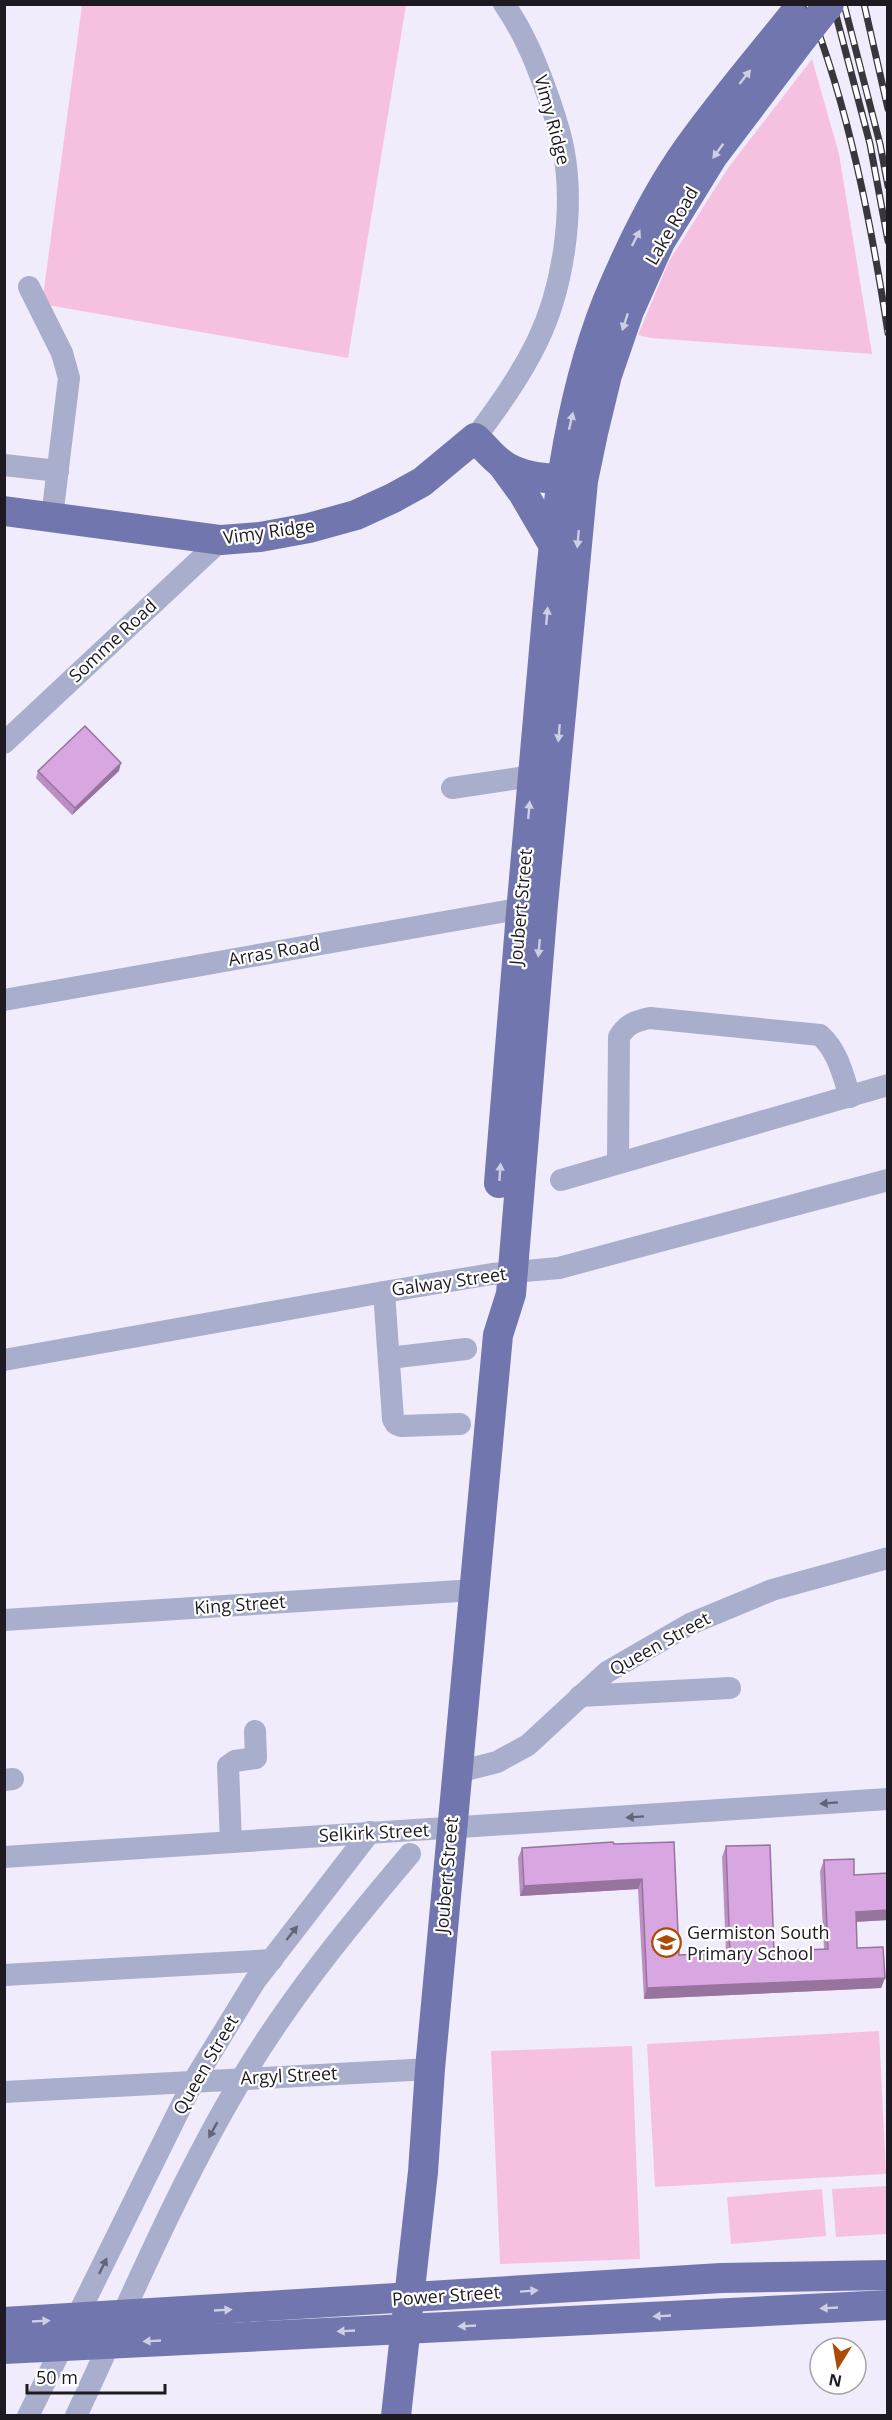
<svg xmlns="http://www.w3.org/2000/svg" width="892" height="2420" font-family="'Open Sans',sans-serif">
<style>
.green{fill:#f6c1e0}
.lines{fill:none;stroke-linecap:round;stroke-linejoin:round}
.minor{stroke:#a9aecd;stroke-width:22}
.major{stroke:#7177ae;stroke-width:30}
.rail-casing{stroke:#39373e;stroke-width:7}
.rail{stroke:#fff;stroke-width:4.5;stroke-dasharray:14;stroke-linecap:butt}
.major-bridge{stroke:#7177ae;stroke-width:30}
.wall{fill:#ba8fc2}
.shaded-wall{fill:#97749e}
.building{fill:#d8a6e1;stroke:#97749e;stroke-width:1.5}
.oneway{fill:#cdcfe3}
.oneway2{fill:#636477}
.labels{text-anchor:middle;stroke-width:4.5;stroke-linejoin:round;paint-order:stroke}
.street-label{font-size:18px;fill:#1d1b21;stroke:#fff}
.poi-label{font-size:18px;fill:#1d1b21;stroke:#fff;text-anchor:start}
</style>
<rect width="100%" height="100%" fill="#f0ecfb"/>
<g class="green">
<path d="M82 5H406L348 358 42 304Z"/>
<path d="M812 59 839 154 872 354 651 338 638 335 669 261 728 168Z"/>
<path d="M879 2031 886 2174 655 2187 647 2044Z"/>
<path d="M632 2046 640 2259 500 2264 491 2051Z"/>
<path d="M887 2186V2234L836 2237 832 2189Z"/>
<path d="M822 2189 826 2236 731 2244 727 2197Z"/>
</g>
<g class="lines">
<g class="minor">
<path d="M29 287 62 353 69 378 52 517"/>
<path d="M475 438C498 407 520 377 537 342 564 287 575 207 563 147 560 131 554 114 549 99 537 65 525 34 504 4"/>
<path d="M4 465 58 471"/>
<path d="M4 743 221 540"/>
<path d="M452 788 533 776"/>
<path d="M4 1000 535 906"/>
<path d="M618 1162 619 1037C627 1024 635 1021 650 1018L820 1035C838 1051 843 1075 850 1097"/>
<path d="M561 1180 888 1085"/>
<path d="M384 1292 393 1419 396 1424 401 1426 460 1424"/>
<path d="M389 1358 466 1349"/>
<path d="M4 1360 384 1292 492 1274 559 1268 888 1180"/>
<path d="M4 1620 475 1590"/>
<path d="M580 1696 730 1688"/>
<path d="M458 1772 497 1762 528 1745 607 1672 690 1624 772 1590 888 1558"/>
<path d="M4 1780 13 1779"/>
<path d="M231 1842 228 1766 235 1761 256 1758 255 1731"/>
<path d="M4 1857 888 1799"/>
<path d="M4 1975 272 1960"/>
<path d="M4 2092 430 2069"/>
<path d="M28 2416 193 2082 255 1981 370 1832"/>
<path d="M76 2416C129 2303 177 2187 241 2080 289 1999 349 1926 410 1854"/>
</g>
<g class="major">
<path d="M501 463 523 493 554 546"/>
<path d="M4 511 221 540 260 537 309 528 356 515 393 498 422 482 475 438C484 446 492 457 502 464 525 480 554 478 580 481"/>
<path d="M499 1183C512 1017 526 850 541 684 553 554 559 424 607 302 629 249 655 194 689 147 724 98 764 52 802 4"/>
<path d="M4 2322 721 2278 888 2275"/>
<path d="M4 2349 888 2305"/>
<path d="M396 2416 423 2172 430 2069 498 1335 511 1294 543 904 583 481 593 433 607 375 629 311 660 242 713 156 803 37"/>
</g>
<defs>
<g id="rail">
<path d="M808 4C849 109 871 222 888 333"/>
<path d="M833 4 870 144 888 241"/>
<path d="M844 4 880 144 888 186"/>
<path d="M864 4 888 109"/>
</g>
</defs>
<use href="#rail" class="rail-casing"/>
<use href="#rail" class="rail"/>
<path class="major-bridge" d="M803 37 829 4"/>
</g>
<g class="wall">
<path d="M38 771H119L72 815 36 778Z"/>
<path d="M674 1842 679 1955 726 1953 722 1857 726 1846 774 1951 824 1949 820 1871 824 1860 854 1875 888 1873V1920L856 1922 857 1948 885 1978 881 1988 644 1999 638 1889 520 1896 518 1858 522 1848Z"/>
</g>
<g class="shaded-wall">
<path d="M121 763 119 771 72 815 75 808Z"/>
<path d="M642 1879 638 1889 520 1896 524 1886Z"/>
<path d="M888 1910V1920L852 1922 856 1912Z"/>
<path d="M885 1978 881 1988 644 1999 647 1988Z"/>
</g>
<g class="building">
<path d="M85 726 121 763 75 808 38 771Z"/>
<path d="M613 1842 614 1844 674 1842 679 1955 730 1953 726 1846 770 1845 774 1951 828 1949 824 1860 854 1859V1875L888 1873V1910L856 1912 857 1948 883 1947 885 1978 647 1988 642 1879 524 1886 522 1848Z"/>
</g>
<defs><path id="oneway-solid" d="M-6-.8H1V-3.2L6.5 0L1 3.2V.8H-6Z" transform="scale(1.5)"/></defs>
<g class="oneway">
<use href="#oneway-solid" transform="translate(745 77) rotate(-52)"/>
<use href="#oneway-solid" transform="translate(718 151) rotate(126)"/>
<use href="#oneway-solid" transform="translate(636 238) rotate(-63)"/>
<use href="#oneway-solid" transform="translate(625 322) rotate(108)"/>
<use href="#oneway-solid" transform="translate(571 421) rotate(-77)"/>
<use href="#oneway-solid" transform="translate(578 539) rotate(95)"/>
<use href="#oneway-solid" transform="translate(547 616) rotate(-85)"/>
<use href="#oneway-solid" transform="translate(559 733) rotate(95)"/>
<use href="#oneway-solid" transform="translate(529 810) rotate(-85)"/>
<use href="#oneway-solid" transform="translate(539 948) rotate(95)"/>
<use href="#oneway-solid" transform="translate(500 1172) rotate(-86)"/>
<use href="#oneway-solid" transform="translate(529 2291) rotate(-4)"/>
<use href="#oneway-solid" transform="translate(829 2308) rotate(177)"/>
<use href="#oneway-solid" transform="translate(223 2310) rotate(-3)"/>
<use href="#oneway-solid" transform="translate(662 2316) rotate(177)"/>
<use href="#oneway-solid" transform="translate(41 2321) rotate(-3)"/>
<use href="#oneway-solid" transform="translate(467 2326) rotate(177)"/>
<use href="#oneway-solid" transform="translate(346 2331) rotate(177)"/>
<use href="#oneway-solid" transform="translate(152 2341) rotate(177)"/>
</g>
<g class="oneway2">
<use href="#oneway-solid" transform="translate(829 1803) rotate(176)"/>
<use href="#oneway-solid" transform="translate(635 1817) rotate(176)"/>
<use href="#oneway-solid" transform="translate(292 1933) rotate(-52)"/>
<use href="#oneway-solid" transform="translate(213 2130) rotate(119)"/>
<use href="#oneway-solid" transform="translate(103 2266) rotate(-64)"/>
</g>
<defs>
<symbol id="school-ring" viewBox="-11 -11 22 22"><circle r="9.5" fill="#fff" stroke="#ac4b07" stroke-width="1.5"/><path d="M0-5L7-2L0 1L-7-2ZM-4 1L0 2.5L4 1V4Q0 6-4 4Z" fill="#ac4b07"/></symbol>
</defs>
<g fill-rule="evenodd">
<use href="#school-ring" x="650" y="1926" width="33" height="33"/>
</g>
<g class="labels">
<g class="street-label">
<text transform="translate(552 120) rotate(75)" y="6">Vimy Ridge</text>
<text transform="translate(672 226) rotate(-60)" y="6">Lake Road</text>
<text transform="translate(269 532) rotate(-8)" y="6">Vimy Ridge</text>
<text transform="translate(113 641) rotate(-43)" y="6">Somme Road</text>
<text transform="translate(521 907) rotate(-85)" y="6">Joubert Street</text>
<text transform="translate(274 952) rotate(-10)" y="6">Arras Road</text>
<text transform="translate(449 1282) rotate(-8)" y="6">Galway Street</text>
<text transform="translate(240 1605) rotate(-4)" y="6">King Street</text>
<text transform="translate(660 1644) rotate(-29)" y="6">Queen Street</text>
<text transform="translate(374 1833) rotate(-3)" y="6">Selkirk Street</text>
<text transform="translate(447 1875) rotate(-85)" y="6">Joubert Street</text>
<text transform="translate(206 2065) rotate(-60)" y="6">Queen Street</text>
<text transform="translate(289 2076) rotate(-3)" y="6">Argyl Street</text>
<text transform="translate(446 2296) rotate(-4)" y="6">Power Street</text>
</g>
<g class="poi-label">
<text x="687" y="1939">Germiston South<tspan x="687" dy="21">Primary School</tspan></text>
</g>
</g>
<rect width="892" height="2420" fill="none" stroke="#1d1b21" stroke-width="12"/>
<g transform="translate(838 2366) rotate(191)"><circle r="28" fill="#ffffff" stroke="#a5a4a6" stroke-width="1.5"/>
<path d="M0-4.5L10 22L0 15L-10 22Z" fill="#ac4b07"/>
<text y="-9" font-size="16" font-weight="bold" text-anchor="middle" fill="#1d1b21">N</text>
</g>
<path d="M27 2384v9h138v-9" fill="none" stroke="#1d1b21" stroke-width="3"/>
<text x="36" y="2384" font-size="18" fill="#1d1b21" stroke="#ffffff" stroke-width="4.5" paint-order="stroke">50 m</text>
</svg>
